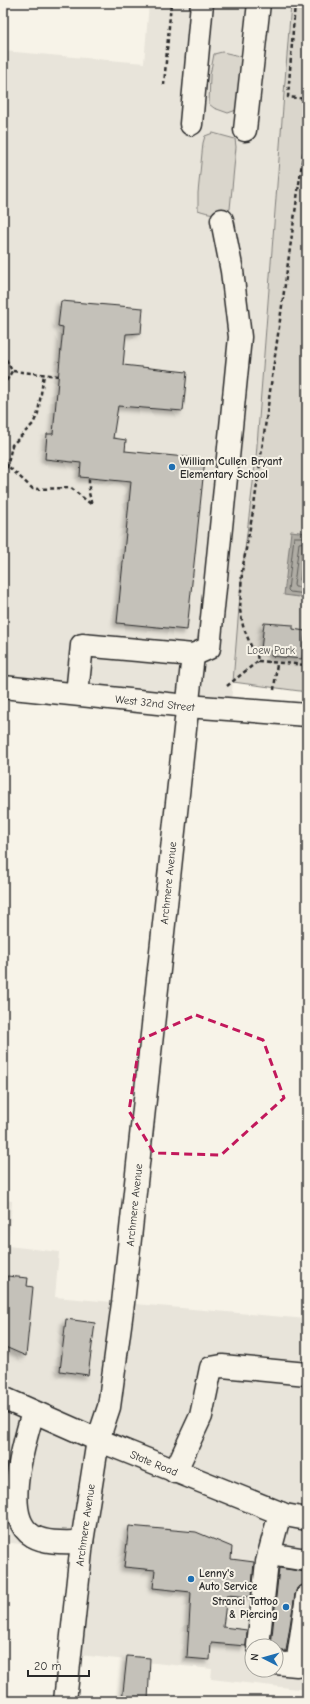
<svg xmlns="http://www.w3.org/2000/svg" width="310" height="1704" font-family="'Comic Neue',sans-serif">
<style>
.built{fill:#e8e4da;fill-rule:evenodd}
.green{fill:#dad6cc;stroke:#82807c}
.water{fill:#afaca4;stroke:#7a7874}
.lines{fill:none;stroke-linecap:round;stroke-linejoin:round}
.shore{stroke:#605f5b;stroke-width:1}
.building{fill:#c4c1b9;stroke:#2b2b2b;filter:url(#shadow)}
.minor-casing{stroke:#2b2b2b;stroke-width:25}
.major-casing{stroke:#2b2b2b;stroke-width:25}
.path{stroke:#2b2b2b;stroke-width:2.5;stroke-dasharray:4 3;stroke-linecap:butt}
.minor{stroke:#f7f3e8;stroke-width:22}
.major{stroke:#f7f3e8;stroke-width:22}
.marked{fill:none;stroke:#c2185b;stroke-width:3;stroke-dasharray:8 5;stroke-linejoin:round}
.poi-dot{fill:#1f6fb2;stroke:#f7f3e8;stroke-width:1.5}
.labels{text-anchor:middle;stroke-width:4;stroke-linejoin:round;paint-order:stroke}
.poi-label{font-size:11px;font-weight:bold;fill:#2b2b2b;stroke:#f7f3e8;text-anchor:start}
.park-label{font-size:11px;fill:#575653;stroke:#f7f3e8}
.street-label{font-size:11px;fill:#2b2b2b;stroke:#f7f3e8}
</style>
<defs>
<filter id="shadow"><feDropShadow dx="-3.5" dy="3.5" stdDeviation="2" flood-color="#0004"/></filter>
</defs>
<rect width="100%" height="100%" fill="#f7f3e8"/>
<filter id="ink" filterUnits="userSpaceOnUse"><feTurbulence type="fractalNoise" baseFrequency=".025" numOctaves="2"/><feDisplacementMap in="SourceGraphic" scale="8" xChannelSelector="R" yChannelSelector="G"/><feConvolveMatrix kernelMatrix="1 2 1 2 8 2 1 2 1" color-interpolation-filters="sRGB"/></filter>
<g filter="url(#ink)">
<g class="built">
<path d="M149 3H291L256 458 230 710 3 687V51L144 63Z"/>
<path d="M3 1200 12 1201 8 1246 59 1252 55 1297 307 1319V1690L211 1679 212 1669 70 1654 81 1551 3 1542ZM252 1646H276V1670H252Z"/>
</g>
<g class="green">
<path d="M291 3H307V692L233 682 241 583 256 458Z"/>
<path d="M222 52 245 57 242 108 228 113 214 108 209 104 210 75 214 54Z"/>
<path d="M213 133 235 139 236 147 230 209C221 216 209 214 198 210V193L203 143 205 136Z"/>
</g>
<path class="water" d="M291 531 307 533V598L284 595Z"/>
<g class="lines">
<g class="shore">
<path d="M307 537H294L288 590 290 592 307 594"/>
<path d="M307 542 299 543 294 585 295 587 307 588"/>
<path d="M307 548 304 550 300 580 307 582"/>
</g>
</g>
<g class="building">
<path d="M61 301 143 308 141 333 126 334 123 365 187 372 183 411 118 406 113 438 126 440 125 451 205 459 187 630 117 623 131 482 80 477 81 463 45 459 47 434H53L63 327 58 326Z"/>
<path d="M264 623 293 625V629L305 631 302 659 271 656 272 651 261 650Z"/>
<path d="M7 1276 28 1278 27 1286 33 1287 26 1356 3 1346V1283H6Z"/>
<path d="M66 1319 95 1323 88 1375 60 1371Z"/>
<path d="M129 1526 196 1532 232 1547 231 1559 254 1562 251 1597 227 1595 223 1627 247 1630 246 1646 211 1643 210 1660 187 1658 191 1592 153 1588 155 1570 124 1567Z"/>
<path d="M279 1568 306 1572 305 1584 297 1588 295 1594 286 1651H276V1646H271Z"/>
<path d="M127 1656 150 1658 148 1701H122Z"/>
</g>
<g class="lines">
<defs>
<g id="minor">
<path d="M191 124 202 3"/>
<path d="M245 130 259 3"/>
<path d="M193 655 209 648 240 337 232 271 222 220"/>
<path d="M3 687 187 706 307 715"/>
<path d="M33 1412C25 1441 0 1517 33 1536 47 1544 67 1542 82 1542"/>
<path d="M175 1472 201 1416 211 1368 222 1366 307 1374"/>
<path d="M269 1554 307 1560"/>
<path d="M258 1646 267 1562 280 1513"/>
<path d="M276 1663 297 1665 307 1596"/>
<path d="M65 1701 82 1542 98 1440 109 1407 123 1303 193 655 82 645 77 694"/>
</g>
<path id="major" d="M3 1398 98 1440 285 1515 307 1519"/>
</defs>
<use href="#minor" class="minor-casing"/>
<use href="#major" class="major-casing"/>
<g class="path">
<path d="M295 3 288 97 307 99"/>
<path d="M164 85 171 3"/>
<path d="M307 134V116"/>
<path d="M3 353 12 371 59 376"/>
<path d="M3 387 12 371"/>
<path d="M7 468 12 445 33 424 38 413 44 374"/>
<path d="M3 469 9 467 33 489 71 488 92 505 89 493V478"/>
<path d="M258 661 307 665"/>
<path d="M227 686 258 661 257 655 253 651 243 626 240 610 242 571 254 506 306 134"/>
<path d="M274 690 277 663"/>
</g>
<use href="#minor" class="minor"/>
<use href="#major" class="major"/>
</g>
</g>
<path class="marked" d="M196 1015 263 1040 284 1098 221 1155 154 1153 129 1111 140 1040Z"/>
<g class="poi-dot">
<circle cx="172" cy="467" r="4"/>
<circle cx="191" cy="1579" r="4"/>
<circle cx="286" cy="1607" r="4"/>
</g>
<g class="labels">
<g class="poi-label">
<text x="180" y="465">William Cullen Bryant<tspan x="180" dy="13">Elementary School</tspan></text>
<text x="199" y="1577">Lenny's<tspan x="199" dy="13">Auto Service</tspan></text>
<text x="278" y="1605" text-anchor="end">Stranci Tattoo<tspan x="278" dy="13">&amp; Piercing</tspan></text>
</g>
<g class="park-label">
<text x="271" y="654">Loew Park</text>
</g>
<g class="street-label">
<text transform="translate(155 703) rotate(6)" y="4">West 32nd Street</text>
<text transform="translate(168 883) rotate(-84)" y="4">Archmere Avenue</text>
<text transform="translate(134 1205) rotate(-84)" y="4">Archmere Avenue</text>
<text transform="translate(154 1463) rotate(22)" y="4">State Road</text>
<text transform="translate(85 1525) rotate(-82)" y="4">Archmere Avenue</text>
</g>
</g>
<rect width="310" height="1704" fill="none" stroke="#f7f3e8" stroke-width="16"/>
<rect x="8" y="8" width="294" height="1688" fill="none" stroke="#2b2b2b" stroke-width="1.5" filter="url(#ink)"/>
<g transform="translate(264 1658) rotate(276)"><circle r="19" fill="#f7f3e8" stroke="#a5a39c"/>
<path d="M0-3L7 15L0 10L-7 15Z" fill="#1f6fb2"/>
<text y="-6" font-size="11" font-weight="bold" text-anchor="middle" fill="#2b2b2b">N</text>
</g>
<path d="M28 1670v6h61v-6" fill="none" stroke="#2b2b2b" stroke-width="2"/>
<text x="34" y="1670" font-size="12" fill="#2b2b2b" stroke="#f7f3e8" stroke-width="3" paint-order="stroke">20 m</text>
</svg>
